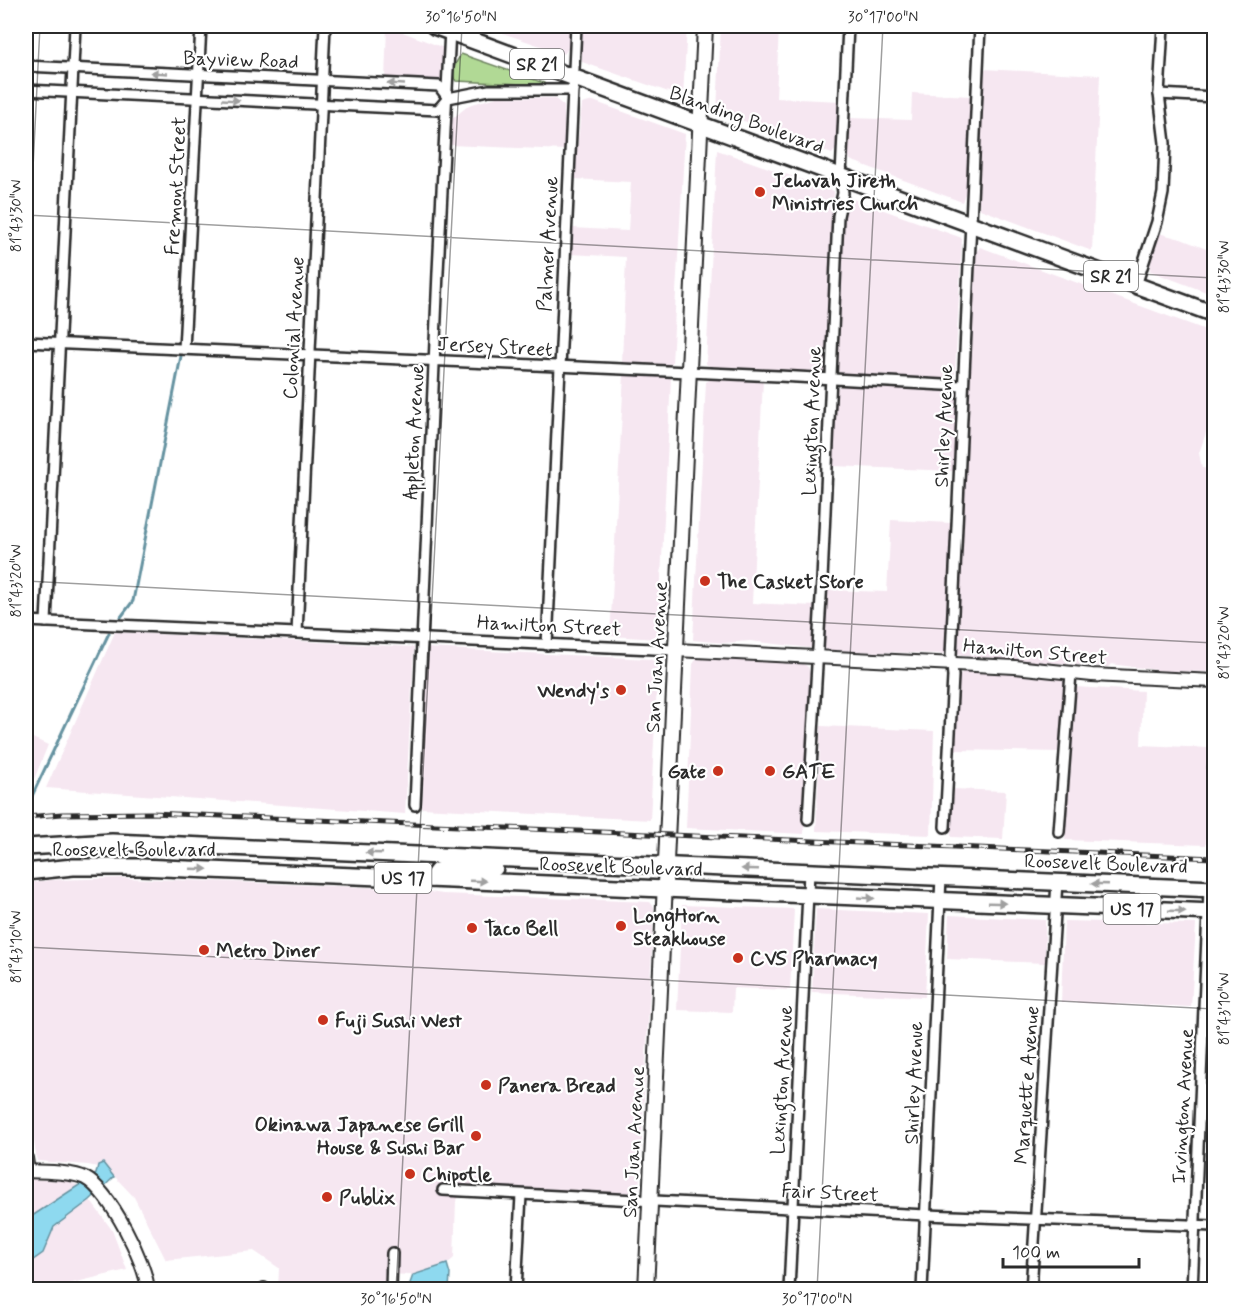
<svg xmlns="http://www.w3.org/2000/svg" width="1240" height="1315" font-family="Mynerve,sans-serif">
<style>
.built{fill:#f6e7f1}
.green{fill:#b1d995;stroke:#6e8260;stroke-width:1.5}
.water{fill:#8ed9ef;stroke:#6693a1;stroke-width:1.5}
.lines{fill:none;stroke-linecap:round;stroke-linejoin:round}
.stream{stroke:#6693a1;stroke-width:3}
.minor-casing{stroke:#2b2b2b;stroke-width:14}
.tertiary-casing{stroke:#2b2b2b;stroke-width:16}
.secondary-casing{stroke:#2b2b2b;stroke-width:18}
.primary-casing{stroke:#2b2b2b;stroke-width:20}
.trunk-casing{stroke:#2b2b2b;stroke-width:20}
.minor{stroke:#fff;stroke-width:9}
.tertiary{stroke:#fff;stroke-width:12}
.secondary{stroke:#fff;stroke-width:14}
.primary{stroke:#fff;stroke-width:15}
.trunk{stroke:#fff;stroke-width:15}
.rail-casing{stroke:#2b2b2b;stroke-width:5}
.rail{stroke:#fff;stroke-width:3;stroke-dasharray:9;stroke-linecap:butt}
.oneway{fill:#a0a0a0}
.ticks{fill:none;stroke:#2b2b2b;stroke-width:1.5;stroke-opacity:0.45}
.poi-dot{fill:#c8321e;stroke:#fff;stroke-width:2}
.labels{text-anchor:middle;stroke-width:4.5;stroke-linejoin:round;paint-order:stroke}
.shield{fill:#fff;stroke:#6b6b6b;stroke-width:1.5}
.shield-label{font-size:18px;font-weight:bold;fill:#2b2b2b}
.street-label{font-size:20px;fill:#2b2b2b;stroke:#fff}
.poi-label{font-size:20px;font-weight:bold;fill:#2b2b2b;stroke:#fff;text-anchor:start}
.neatline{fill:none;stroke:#2b2b2b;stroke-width:2}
.ticks-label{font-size:15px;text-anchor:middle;fill:#2b2b2b}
</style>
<rect width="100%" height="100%" fill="#fff"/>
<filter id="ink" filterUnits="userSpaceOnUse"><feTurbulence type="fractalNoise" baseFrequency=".0167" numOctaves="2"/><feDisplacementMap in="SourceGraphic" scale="12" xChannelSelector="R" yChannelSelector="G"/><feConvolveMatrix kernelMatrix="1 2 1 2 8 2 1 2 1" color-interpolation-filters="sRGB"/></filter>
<g filter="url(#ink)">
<g class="built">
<path d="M387 26 444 48V78L439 81 385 79Z"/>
<path d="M482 26H570L569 47 564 54Z"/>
<path d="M582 26H687L683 97 582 62Z"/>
<path d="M721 26H779L776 98 841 101 839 145 832 154 717 111Z"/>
<path d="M983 69 1100 75 1092 251 980 209 977 189Z"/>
<path d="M912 93 971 96 967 188 962 202 850 160 847 147 849 118 911 120Z"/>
<path d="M497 97 554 98 564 106 565 150 450 145 452 119 469 105Z"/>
<path d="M593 101 685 134 672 363 663 366 622 363 626 257 570 254 572 228 628 231 631 182 574 179 582 104Z"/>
<path d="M717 150 834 191 826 368 823 373 716 369 706 364Z"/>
<path d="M850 198 962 238 955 374 948 379 841 374 836 369 842 230 846 207Z"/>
<path d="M1158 233 1181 239 1214 252V295L1150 271 1151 257Z"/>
<path d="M980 247 1214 333V433L1207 430 1199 453 1202 468 1214 469V672L1165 671 1111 664 1108 667 957 655 955 639 975 254Z"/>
<path d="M624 374 671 378 658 639 610 636Z"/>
<path d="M711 379 763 380 752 603 816 606 814 644 810 648 750 641 724 643 693 640 706 382Z"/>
<path d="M847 382 951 389 957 398 953 471 833 466 836 389Z"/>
<path d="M891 520 951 523 946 651 943 654 826 650 824 646 827 590 887 592Z"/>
<path d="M115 632 414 647 405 814 46 788Z"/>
<path d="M427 648 650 659 658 664 650 820 422 808Z"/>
<path d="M698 657 800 662 808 667 811 676 804 834 686 828 693 664Z"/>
<path d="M965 670 1056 677 1064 681 1066 688 1062 752 955 750 957 677Z"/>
<path d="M1075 687 1143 691 1141 745 1209 748 1206 845 1065 840Z"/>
<path d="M821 726 934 731 931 835 816 831Z"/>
<path d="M26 735 48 745 26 799Z"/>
<path d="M952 789 1006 791 1003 839 951 837Z"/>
<path d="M124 878 410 889 443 894 650 902 654 907 639 1193 468 1187 456 1201 454 1258 447 1264 413 1275 385 1274 384 1289H278L279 1268 254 1251 166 1260 134 1197 116 1178 102 1168 88 1165 37 1161 26 1093V883L51 880Z"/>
<path d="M682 905 794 909 790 990 733 988 732 1012 677 1010Z"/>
<path d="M816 909 929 914 925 997 812 992Z"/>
<path d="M949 915 1045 920V963L947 959Z"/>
<path d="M1064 921 1196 924 1191 1007 1061 1002Z"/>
<path d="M26 1179 67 1181 80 1186 26 1220Z"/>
<path d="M90 1200 112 1230 127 1270 47 1289 26 1290V1265L43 1253 54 1227Z"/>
</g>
<path class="green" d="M461 54 544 83V85L456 81C449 72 456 63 461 54Z"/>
<g class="water">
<path d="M103 1163 114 1177 90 1200 54 1227 43 1253 26 1265V1220L96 1174 98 1165Z"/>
<path d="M447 1264 450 1274 449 1289H408L413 1275Z"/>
</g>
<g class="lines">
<g class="stream">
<path d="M121 617 133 601 181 356"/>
<path d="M31 798 109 633"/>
</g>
<defs>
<g id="minor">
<path d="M26 66 439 86 448 98"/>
<path d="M26 90 438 110 448 98 489 90H573"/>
<path d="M1159 94 1214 97"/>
<path d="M1136 285 1157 222 1163 193 1165 143 1159 94 1163 26"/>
<path d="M26 342 779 376 962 386"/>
<path d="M184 349 201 26"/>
<path d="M26 621 676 650"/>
<path d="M46 622 75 26"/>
<path d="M297 633 325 26"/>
<path d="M547 645 576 26"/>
<path d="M415 805 438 272 450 29"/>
<path d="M808 819 822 580 838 216 843 193 841 176 848 26"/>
<path d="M1212 819 1214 762"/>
<path d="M945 827 953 676 951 656 980 26"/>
<path d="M1059 832 1071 673"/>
<path d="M443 1190 926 1215 1214 1226"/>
<path d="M264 1290V1288"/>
<path d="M391 1290 392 1253"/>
<path d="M516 1290 521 1195"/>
<path d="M789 1290 809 872"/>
<path d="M922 1290 941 877"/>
<path d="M1031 1290 1057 882"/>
<path d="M1192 1290 1209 889"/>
</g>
<g id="tertiary">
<path d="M676 650 1015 667 1092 675 1214 681"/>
<path d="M26 1158 28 1172"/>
<path d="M26 1171C42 1172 71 1171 85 1178 110 1191 146 1263 148 1290"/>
</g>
<path id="secondary" d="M646 1290 705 26"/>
<path id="primary" d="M434 26 1214 314"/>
<g id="trunk">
<path d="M26 847 112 842 1214 889"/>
<path d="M26 872 73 867H140L1214 912"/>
<path d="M431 879 437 871 448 868H495"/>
</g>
</defs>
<use href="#minor" class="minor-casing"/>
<use href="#tertiary" class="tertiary-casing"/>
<use href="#secondary" class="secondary-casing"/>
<use href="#primary" class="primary-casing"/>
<use href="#trunk" class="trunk-casing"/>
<use href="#minor" class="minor"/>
<use href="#tertiary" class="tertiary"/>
<use href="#secondary" class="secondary"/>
<use href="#primary" class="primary"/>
<use href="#trunk" class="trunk"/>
<defs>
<path id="rail" d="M26 817 62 814 152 813 1214 858"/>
</defs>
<use href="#rail" class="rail-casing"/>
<use href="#rail" class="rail"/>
</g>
<defs><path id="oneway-solid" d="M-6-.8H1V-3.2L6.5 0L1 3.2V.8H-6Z" transform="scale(1.5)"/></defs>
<g class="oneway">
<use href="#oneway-solid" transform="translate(159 73) rotate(-177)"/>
<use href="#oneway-solid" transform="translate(396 84) rotate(-177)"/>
<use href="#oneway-solid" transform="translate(231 100) rotate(3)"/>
<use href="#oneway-solid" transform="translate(374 853) rotate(-178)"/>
<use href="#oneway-solid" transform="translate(199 869) rotate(2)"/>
<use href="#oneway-solid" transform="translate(750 869) rotate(-178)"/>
<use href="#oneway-solid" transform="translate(478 881) rotate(2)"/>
<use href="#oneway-solid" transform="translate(1100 884) rotate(-178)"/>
<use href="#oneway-solid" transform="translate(866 898) rotate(3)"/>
<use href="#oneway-solid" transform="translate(997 903) rotate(2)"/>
<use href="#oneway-solid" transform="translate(1177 911) rotate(2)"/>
</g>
</g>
<path class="ticks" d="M26 215 1214 278M26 309 40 26M26 581 1214 643M26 947 1214 1009M396 1290 462 26M817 1290 883 26"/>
<g class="poi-dot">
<circle cx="760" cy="192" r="6"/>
<circle cx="705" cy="581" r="6"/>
<circle cx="621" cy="690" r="6"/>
<circle cx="718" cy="771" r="6"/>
<circle cx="770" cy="771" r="6"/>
<circle cx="621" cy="926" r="6"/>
<circle cx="472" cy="928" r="6"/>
<circle cx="204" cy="950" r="6"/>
<circle cx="738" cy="958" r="6"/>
<circle cx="323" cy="1020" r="6"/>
<circle cx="486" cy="1085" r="6"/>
<circle cx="476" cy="1136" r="6"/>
<circle cx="410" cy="1174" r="6"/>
<circle cx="327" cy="1197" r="6"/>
</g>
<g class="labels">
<g class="shield">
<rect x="510" y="49" width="54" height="30" rx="4.5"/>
<rect x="1084" y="261" width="54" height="30" rx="4.5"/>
<rect x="374.5" y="863" width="57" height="30" rx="4.5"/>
<rect x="1103.5" y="894" width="57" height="30" rx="4.5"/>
</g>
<g class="shield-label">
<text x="537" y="70">SR 21</text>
<text x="1111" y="282">SR 21</text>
<text x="403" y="884">US 17</text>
<text x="1132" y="915">US 17</text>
</g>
<g class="street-label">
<text transform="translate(241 59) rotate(2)" y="7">Bayview Road</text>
<text transform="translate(747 119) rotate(20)" y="7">Blanding Boulevard</text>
<text transform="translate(175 186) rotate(-87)" y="7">Fremont Street</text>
<text transform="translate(547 244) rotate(-87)" y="7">Palmer Avenue</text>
<text transform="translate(293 328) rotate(-87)" y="7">Colonial Avenue</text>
<text transform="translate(495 346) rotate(3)" y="7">Jersey Street</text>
<text transform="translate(811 421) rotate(-88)" y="7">Lexington Avenue</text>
<text transform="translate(943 426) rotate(-88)" y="7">Shirley Avenue</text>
<text transform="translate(413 432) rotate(-87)" y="7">Appleton Avenue</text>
<text transform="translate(549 625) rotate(3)" y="7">Hamilton Street</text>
<text transform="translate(1035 651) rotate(5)" y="7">Hamilton Street</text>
<text transform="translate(656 657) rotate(-87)" y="7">San Juan Avenue</text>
<text x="134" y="856">Roosevelt Boulevard</text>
<text transform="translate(1106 863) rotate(2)" y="7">Roosevelt Boulevard</text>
<text transform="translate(621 866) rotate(2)" y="7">Roosevelt Boulevard</text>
<text transform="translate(781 1080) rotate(-87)" y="7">Lexington Avenue</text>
<text transform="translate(913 1083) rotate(-88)" y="7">Shirley Avenue</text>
<text transform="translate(1026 1085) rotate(-86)" y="7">Marquette Avenue</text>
<text transform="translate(1182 1106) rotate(-87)" y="7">Irvington Avenue</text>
<text transform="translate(633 1142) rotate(-87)" y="7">San Juan Avenue</text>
<text transform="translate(830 1192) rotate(3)" y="7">Fair Street</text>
</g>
<g class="poi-label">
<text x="772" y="187">Jehovah Jireth<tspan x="772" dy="23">Ministries Church</tspan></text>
<text x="717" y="588">The Casket Store</text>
<text x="609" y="697" text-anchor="end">Wendy's</text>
<text x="706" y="778" text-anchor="end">Gate</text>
<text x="782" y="778">GATE</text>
<text x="633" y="922">LongHorn<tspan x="633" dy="23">Steakhouse</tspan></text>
<text x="484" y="935">Taco Bell</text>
<text x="216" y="957">Metro Diner</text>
<text x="750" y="965">CVS Pharmacy</text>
<text x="335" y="1027">Fuji Sushi West</text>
<text x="498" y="1092">Panera Bread</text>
<text x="464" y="1131" text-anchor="end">Okinawa Japanese Grill<tspan x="464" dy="23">House &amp; Sushi Bar</tspan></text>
<text x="422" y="1181">Chipotle</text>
<text x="339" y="1204">Publix</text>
</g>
</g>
<rect width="1240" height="1315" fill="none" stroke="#fff" stroke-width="66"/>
<path d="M1003 1258v9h136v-9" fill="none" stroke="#2b2b2b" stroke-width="3"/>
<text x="1012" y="1258" font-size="18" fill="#2b2b2b" stroke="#ffffff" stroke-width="4.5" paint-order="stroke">100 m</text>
<rect x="33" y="33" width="1174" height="1249" class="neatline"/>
<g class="ticks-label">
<text x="461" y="22">30°16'50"N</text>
<text x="883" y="22">30°17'00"N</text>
<text transform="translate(16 216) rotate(-90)" y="5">81°43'30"W</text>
<text transform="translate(1224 277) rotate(-90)" y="5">81°43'30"W</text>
<text transform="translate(16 581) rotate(-90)" y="5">81°43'20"W</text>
<text transform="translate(1224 643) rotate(-90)" y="5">81°43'20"W</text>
<text transform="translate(16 947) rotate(-90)" y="5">81°43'10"W</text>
<text transform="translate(1224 1009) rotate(-90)" y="5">81°43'10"W</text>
<text x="396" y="1304">30°16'50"N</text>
<text x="817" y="1304">30°17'00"N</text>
</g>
</svg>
